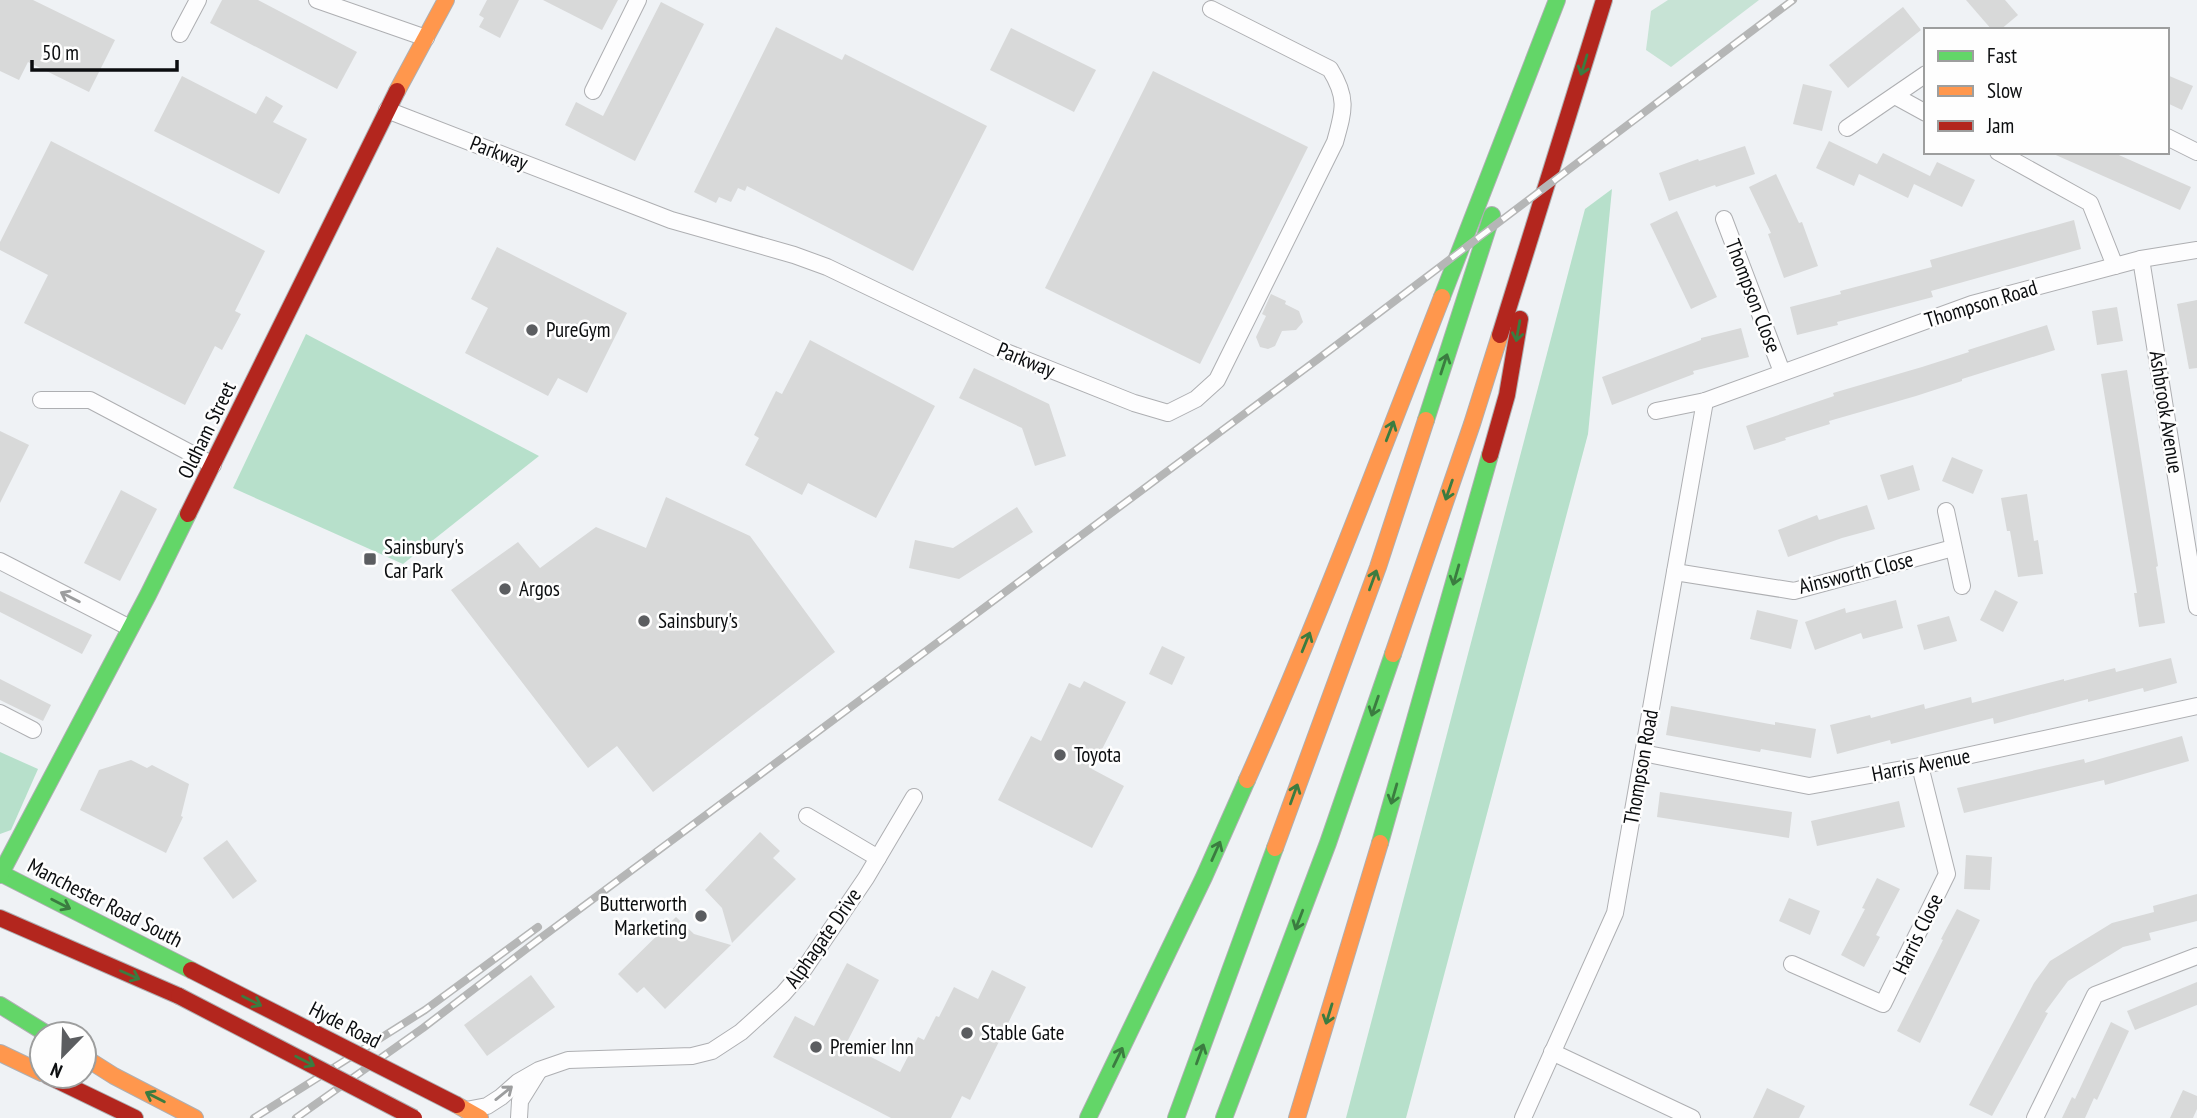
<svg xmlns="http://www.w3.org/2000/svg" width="2197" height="1118" font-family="'PT Sans Narrow',sans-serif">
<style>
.green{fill:#c7e3d5}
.forest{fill:#b7e0cb}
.building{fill:#d8d9d9}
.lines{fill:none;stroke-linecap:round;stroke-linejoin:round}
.street-casing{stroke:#aeafb2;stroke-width:18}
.fast-casing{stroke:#aeafb2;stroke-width:18}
.slow-casing{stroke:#aeafb2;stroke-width:18}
.jam-casing{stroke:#aeafb2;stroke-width:18}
.street{stroke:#fdfdfe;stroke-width:16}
.fast{stroke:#63d668;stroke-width:16}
.slow{stroke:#ff974d;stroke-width:16}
.jam{stroke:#b3261e;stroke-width:16}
.rail-casing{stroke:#b5b6b6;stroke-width:8}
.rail{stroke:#fefefe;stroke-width:5;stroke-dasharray:16;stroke-linecap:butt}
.jam-bridge-casing{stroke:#aeafb2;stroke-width:18;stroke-linecap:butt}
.jam-bridge{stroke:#b3261e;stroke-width:16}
.oneway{stroke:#3b7c40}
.oneway2{stroke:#9c9d9e}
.poi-dot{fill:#5b5d60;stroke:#fefefe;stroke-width:2.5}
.labels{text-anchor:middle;stroke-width:5;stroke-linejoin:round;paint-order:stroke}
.street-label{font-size:21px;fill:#0b0d0f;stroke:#fefefe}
.poi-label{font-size:21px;fill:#0b0d0f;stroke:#fefefe;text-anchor:start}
</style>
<rect width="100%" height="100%" fill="#eff2f5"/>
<path class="green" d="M1668 0H1759L1671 67 1646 50 1651 11Z"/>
<g class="forest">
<path d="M1612 189 1588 434 1406 1118H1346L1585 209Z"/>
<path d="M306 334 539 456 403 564 233 488Z"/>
<path d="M0 752 38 769 11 830 0 834Z"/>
</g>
<g class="building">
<path d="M0 0H33L115 40 89 92 28 62 19 80 0 71Z"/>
<path d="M222 0H258L357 52 337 89 210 23Z"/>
<path d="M487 0H519L500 38 479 27 484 18 479 15Z"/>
<path d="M543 0H618L602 30Z"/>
<path d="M1966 0H2005L2018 15 2000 30H1992Z"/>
<path d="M661 2 704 24 635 161 565 125 576 102 603 116Z"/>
<path d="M1903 7 1921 30 1848 88 1829 65Z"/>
<path d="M776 27 842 60 845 54 987 126 913 271 747 186 745 191 738 188 731 202 719 197 716 203 694 192Z"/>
<path d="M1011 28 1096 70 1074 112 990 70Z"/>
<path d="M1153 71 1308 147 1200 364 1045 288Z"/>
<path d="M2167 75 2193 86 2182 110 2167 103Z"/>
<path d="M182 76 256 114 266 96 283 106 273 122 307 139 279 194 154 131Z"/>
<path d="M1803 84 1832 91 1822 131 1793 124Z"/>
<path d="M51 141 265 251 235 311 241 314 222 350 215 346 185 405 24 323 48 275 0 250V242Z"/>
<path d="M1829 141 1877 164 1883 153 1930 176 1937 162 1975 180 1962 207 1914 184 1908 198 1859 174 1854 186 1816 168Z"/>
<path d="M1745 146 1755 174 1716 187 1715 185 1669 201 1659 173 1698 159 1699 161Z"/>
<path d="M2049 152H2112L2191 187 2180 210Z"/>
<path d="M1776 174 1799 223 1802 222 1818 266 1784 278 1768 234 1771 233 1749 187Z"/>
<path d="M1677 211 1717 297 1691 309 1650 224Z"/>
<path d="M2074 220 2081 249 1931 291 1933 297 1837 322 1838 325 1797 335 1790 307 1841 294 1840 291 1932 267 1930 260Z"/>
<path d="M497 247 627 313 587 393 558 378 548 396 465 353 488 308 471 299Z"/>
<path d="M1271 294 1286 301 1285 304 1299 311 1303 322 1296 330 1282 331 1275 346 1268 349 1260 347 1256 337 1266 316 1262 314Z"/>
<path d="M2197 300V368L2189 369 2177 304Z"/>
<path d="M2117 307 2123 341 2097 345 2092 311Z"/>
<path d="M2047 325 2055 350 1962 379V381L1916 396 1829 421 1830 424 1785 438 1786 440 1754 450 1746 426 1834 396 1833 393 1922 367 1969 352 1968 350Z"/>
<path d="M1741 328 1749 357 1693 371 1694 374 1612 405 1602 377 1701 340V338Z"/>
<path d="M810 340 935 406 876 518 808 483 802 495 745 465 759 438 754 435 776 391 782 394Z"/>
<path d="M974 368 1049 404 1066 456 1035 466 1022 428 959 398Z"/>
<path d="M2127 370 2158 566 2156 567 2165 623 2139 627 2134 593H2137L2101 374Z"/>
<path d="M0 431 29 445 0 503Z"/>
<path d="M1952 457 1983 470 1973 494 1942 481Z"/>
<path d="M1913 465 1920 490 1888 500 1880 475Z"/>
<path d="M121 490 157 509 120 581 84 563Z"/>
<path d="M2027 494 2034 541 2038 540 2043 574 2018 577 2010 531H2007L2001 498Z"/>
<path d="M666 497 750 536 835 652 653 792 617 746 588 768 451 590 518 542 540 568 596 527 646 548Z"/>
<path d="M1867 505 1875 529 1842 538 1788 557 1778 530 1817 515 1819 520Z"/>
<path d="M1017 507 1033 532 959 579 909 568 915 540 953 548Z"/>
<path d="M1995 590 2018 602 2003 632 1980 620Z"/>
<path d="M0 591 92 635 82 654 0 612Z"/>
<path d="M1896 600 1903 628 1863 639 1861 633 1815 650 1805 622 1845 608 1846 613Z"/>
<path d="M1757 610 1798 620 1791 649 1750 639Z"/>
<path d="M1949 616 1957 641 1924 650 1917 625Z"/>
<path d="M1162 646 1185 657 1172 685 1149 674Z"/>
<path d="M2171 658 2177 683 2144 692 2143 688 2088 702V699L1994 724 1993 718 1891 744 1890 740 1837 754 1830 725 1870 715 1871 718 1924 704 1925 709 1971 697 1972 703 2064 679V681L2115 668 2116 672Z"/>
<path d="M0 679 51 705 43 721 0 700Z"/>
<path d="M1084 681 1126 702 1092 769 1124 786 1092 848 998 800 1031 736 1041 741 1069 683 1080 688Z"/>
<path d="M1671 706 1775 725V722L1816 729 1811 758 1761 749 1760 752 1666 735Z"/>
<path d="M2182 736 2189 761 2105 785 2104 780 1964 813 1957 788 2084 759 2085 763Z"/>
<path d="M131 760 147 768 152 765 189 784 181 816 183 817 166 853 80 810 99 770Z"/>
<path d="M1660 792 1792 812 1789 838 1657 817Z"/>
<path d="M1899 801 1905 827 1817 846 1811 821Z"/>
<path d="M760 832 780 851 773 858 796 879 732 943 722 908 705 890Z"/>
<path d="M227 840 257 881 233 899 203 858Z"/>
<path d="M1966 855 1992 857 1990 890 1964 889Z"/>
<path d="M1877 878 1900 889 1876 935 1880 937 1864 967 1841 955 1865 909 1862 908Z"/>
<path d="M2197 894V921L2149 933 2151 940 2123 947 2068 981 2045 1012 2048 1013 1992 1116 1969 1105 2034 983 2050 961 2112 923 2154 912 2153 906Z"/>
<path d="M1789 898 1820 911 1810 935 1779 921Z"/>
<path d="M1957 909 1980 920 1920 1043 1897 1031 1943 940 1941 939Z"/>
<path d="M676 917 694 934 731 945 665 1009 644 987 637 993 618 974Z"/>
<path d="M847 963 879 980 846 1044 900 1072 918 1037 924 1040 936 1016 939 1017 954 987 978 999 992 970 1026 987 970 1100 962 1096 951 1118H891L773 1057 795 1016 814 1026Z"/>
<path d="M531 975 555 1007 487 1056 464 1025Z"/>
<path d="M2197 982V1005L2135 1030 2127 1011Z"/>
<path d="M2111 1022 2129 1031 2097 1100 2094 1098 2085 1118H2062L2072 1097 2075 1099Z"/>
<path d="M1767 1088 1805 1106 1799 1118H1753Z"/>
<path d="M2183 1090 2197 1096V1109L2193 1118H2170Z"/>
</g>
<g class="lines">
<defs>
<g id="street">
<path d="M317 0 426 38"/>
<path d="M180 34 198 0"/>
<path d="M593 91 638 0"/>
<path d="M1895 96 1926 113"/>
<path d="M387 110 671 220 794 255 827 267 996 348 1134 403 1168 413 1196 399 1217 380 1335 142C1344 110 1348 98 1330 69L1211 9"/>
<path d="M1847 128 1926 74"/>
<path d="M2167 137 2197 152"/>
<path d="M1998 152 2090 203 2115 266"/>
<path d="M1724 219 1782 372"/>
<path d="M2141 259 2197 607"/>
<path d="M41 400H90L213 465"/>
<path d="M1656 411 1705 401 1972 304 2141 259 2197 250"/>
<path d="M1946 511 1962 586"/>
<path d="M0 561 130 628"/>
<path d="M1675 572 1794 591 1953 548"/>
<path d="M0 713 33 730"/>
<path d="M1643 753 1809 786 1920 766 2197 706"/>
<path d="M807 816 878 858"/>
<path d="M1792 964 1883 1004 1947 874 1920 766"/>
<path d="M1552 1052 1692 1118"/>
<path d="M466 1110 487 1106 501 1097 518 1082 539 1070 568 1060 692 1056 712 1051 741 1032 783 994 802 972 866 878 914 797"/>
<path d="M519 1118 520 1101 538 1072"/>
<path d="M1523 1118 1615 913 1705 401"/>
<path d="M2035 1118 2095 995 2197 956"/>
</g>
<g id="fast">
<path d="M1442 297 1557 0"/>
<path d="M1426 420 1492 215"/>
<path d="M1380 843 1490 455"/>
<path d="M0 873 191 970"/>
<path d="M0 875 148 595 188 514"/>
<path d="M0 1005 47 1034"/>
<path d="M1088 1118 1204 877 1247 780"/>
<path d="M1176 1118 1275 848"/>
<path d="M1224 1118 1328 843 1393 654"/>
</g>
<g id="slow">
<path d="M397 91 446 0"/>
<path d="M1393 654 1472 424 1500 335"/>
<path d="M1247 780C1318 621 1379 458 1442 297"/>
<path d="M1275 848 1378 567 1426 420"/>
<path d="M0 1053 42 1073"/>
<path d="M84 1057 114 1076 195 1118"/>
<path d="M457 1105 480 1118"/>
<path d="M1297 1118 1380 843"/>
</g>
<g id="jam">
<path d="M1500 335 1604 0"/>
<path d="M1490 455 1507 395 1520 319"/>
<path d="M188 514 397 91"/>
<path d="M0 918 179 996"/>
<path d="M48 1076 135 1118"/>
</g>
</defs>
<use href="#street" class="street-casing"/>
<use href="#fast" class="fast-casing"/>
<use href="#slow" class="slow-casing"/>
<use href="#jam" class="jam-casing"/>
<use href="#street" class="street"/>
<use href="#fast" class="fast"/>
<use href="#slow" class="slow"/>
<use href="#jam" class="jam"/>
<defs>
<g id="rail">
<path d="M254 1118 425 1010 538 927"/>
<path d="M296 1118 423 1028 538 940 1318 359 1793 0"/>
</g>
</defs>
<use href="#rail" class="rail-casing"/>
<use href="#rail" class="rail"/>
<defs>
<g id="jam-bridge">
<path d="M191 970 457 1105"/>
<path d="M179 996 414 1118"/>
</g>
</defs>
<use href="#jam-bridge" class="jam-bridge-casing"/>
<use href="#jam-bridge" class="jam-bridge"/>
</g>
<defs><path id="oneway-shaft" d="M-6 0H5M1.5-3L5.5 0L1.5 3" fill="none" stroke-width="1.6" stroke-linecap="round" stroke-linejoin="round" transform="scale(1.75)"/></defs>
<g class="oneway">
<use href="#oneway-shaft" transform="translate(1584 65) rotate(107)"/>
<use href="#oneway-shaft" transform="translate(1518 331) rotate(100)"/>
<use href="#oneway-shaft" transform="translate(1444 364) rotate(-72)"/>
<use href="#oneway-shaft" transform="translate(1390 431) rotate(-69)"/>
<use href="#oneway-shaft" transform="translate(1449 490) rotate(109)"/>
<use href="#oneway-shaft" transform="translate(1456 575) rotate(106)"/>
<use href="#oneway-shaft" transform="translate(1373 580) rotate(-70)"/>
<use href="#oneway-shaft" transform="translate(1306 642) rotate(-68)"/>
<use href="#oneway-shaft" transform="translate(1375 706) rotate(109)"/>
<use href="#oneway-shaft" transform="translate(1294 794) rotate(-70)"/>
<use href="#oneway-shaft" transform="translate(1394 794) rotate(106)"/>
<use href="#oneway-shaft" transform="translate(1216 851) rotate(-66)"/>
<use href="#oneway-shaft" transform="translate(61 904) rotate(27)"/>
<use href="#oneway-shaft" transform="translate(1299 920) rotate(111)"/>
<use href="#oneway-shaft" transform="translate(130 975) rotate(24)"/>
<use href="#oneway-shaft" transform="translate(252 1001) rotate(27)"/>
<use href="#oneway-shaft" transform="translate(1329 1014) rotate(107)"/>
<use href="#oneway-shaft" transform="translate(1200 1054) rotate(-70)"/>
<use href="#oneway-shaft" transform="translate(1118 1057) rotate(-64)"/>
<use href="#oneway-shaft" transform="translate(305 1061) rotate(27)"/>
<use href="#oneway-shaft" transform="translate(155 1097) rotate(-153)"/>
</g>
<g class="oneway2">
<use href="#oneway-shaft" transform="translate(70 597) rotate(-153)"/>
<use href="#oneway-shaft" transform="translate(504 1093) rotate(-39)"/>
</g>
<g class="poi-dot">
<circle cx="532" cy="330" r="7"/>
<rect x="363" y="552" width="14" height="14" rx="3.5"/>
<circle cx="505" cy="589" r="7"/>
<circle cx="644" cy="621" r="7"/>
<circle cx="1060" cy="755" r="7"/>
<circle cx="701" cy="916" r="7"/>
<circle cx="967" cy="1033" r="7"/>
<circle cx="816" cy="1047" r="7"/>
</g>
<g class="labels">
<g class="street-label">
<text transform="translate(499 153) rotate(21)" y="7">Parkway</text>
<text transform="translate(1753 296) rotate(69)" y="7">Thompson Close</text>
<text transform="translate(1981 304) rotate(-17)" y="7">Thompson Road</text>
<text transform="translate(1026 360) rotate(22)" y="7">Parkway</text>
<text transform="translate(2166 412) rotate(81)" y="7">Ashbrook Avenue</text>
<text transform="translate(207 430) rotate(-64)" y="7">Oldham Street</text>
<text transform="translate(1856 573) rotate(-14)" y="7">Ainsworth Close</text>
<text transform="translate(1921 765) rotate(-11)" y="7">Harris Avenue</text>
<text transform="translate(1641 767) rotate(-80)" y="7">Thompson Road</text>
<text transform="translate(105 903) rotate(27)" y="7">Manchester Road South</text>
<text transform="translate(1918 934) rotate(-64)" y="7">Harris Close</text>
<text transform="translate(823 938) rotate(-55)" y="7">Alphagate Drive</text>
<text transform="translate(345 1025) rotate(27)" y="7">Hyde Road</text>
</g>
<g class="poi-label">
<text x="546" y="337">PureGym</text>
<text x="384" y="554">Sainsbury's<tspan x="384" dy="24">Car Park</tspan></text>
<text x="519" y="596">Argos</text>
<text x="658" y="628">Sainsbury's</text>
<text x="1074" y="762">Toyota</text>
<text x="687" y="911" text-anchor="end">Butterworth<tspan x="687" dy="24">Marketing</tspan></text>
<text x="981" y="1040">Stable Gate</text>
<text x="830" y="1054">Premier Inn</text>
</g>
</g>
<rect x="1924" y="28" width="245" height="126" fill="#fefefe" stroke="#9d9e9e" stroke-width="2"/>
<rect x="1938" y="51" width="35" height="10" fill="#63d668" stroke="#9d9e9e" stroke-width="2"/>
<text x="1987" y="63" font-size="21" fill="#0b0d0f">Fast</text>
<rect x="1938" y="86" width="35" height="10" fill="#ff974d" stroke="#9d9e9e" stroke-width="2"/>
<text x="1987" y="98" font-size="21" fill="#0b0d0f">Slow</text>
<rect x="1938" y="121" width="35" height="10" fill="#b3261e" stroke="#9d9e9e" stroke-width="2"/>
<text x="1987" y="133" font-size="21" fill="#0b0d0f">Jam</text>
<g transform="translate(63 1055) rotate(203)"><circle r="33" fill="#fefefe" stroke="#9d9e9e" stroke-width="2"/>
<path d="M0-5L12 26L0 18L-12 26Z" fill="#5b5d60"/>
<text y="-10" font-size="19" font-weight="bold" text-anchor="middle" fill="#0b0d0f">N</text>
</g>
<path d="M32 60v10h145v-10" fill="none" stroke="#0b0d0f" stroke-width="3.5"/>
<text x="42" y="60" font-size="21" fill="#0b0d0f" stroke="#fefefe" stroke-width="5" paint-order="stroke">50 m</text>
</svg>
